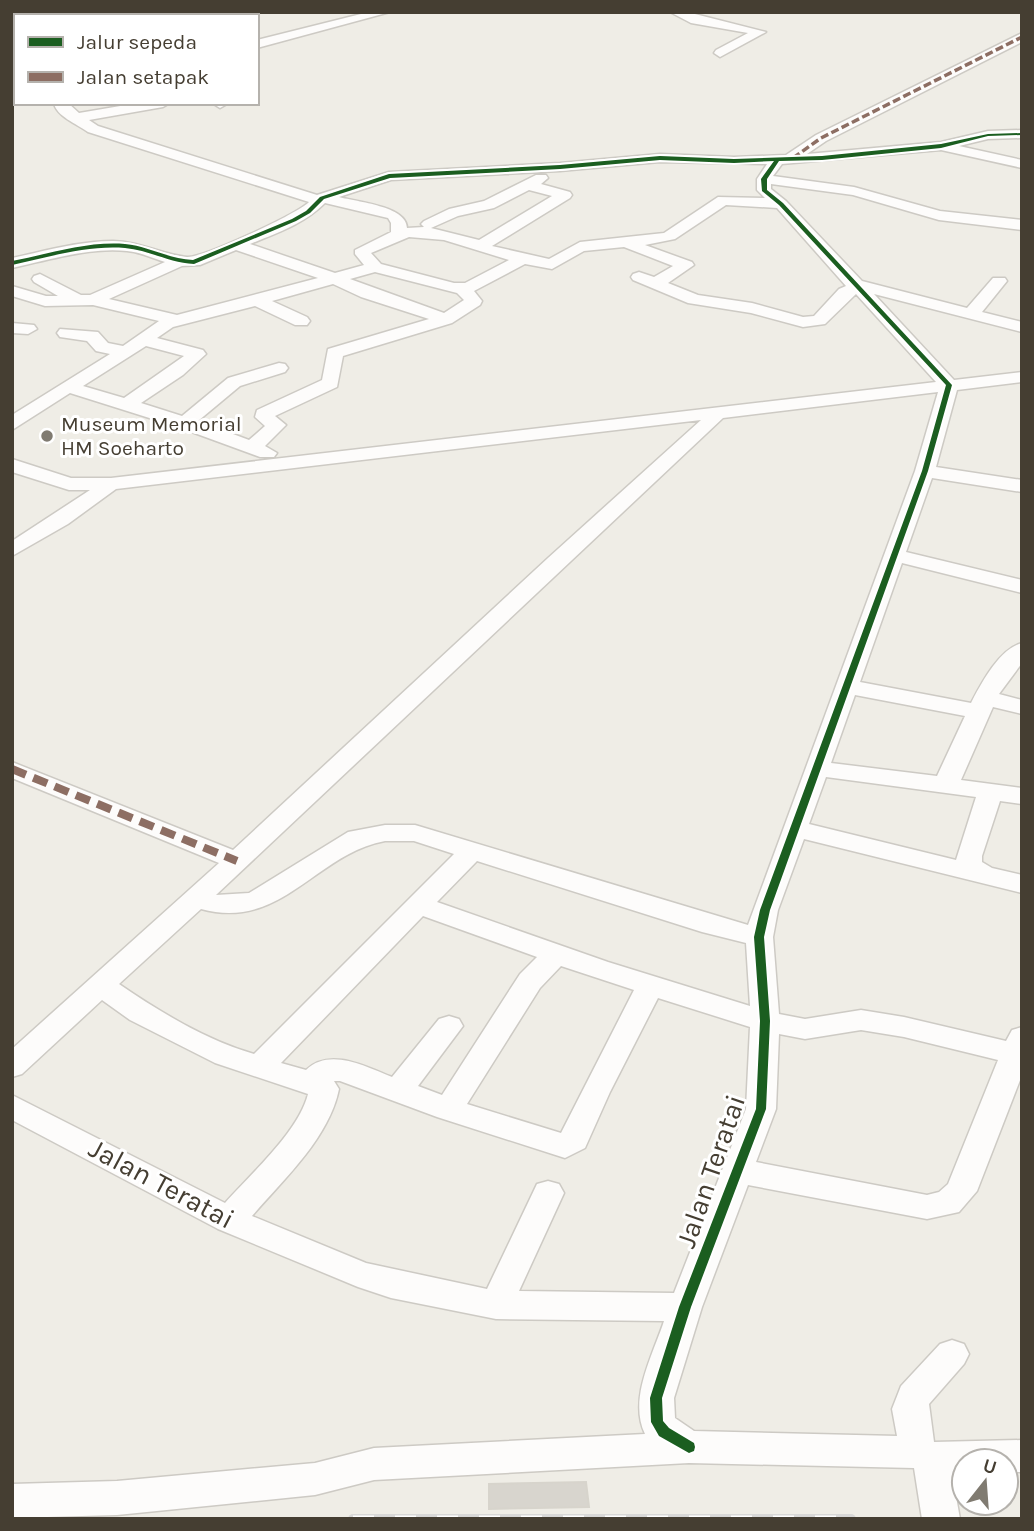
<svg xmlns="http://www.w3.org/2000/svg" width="1034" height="1531" font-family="Karla,sans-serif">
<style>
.building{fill:#d8d5ce;stroke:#d7d4cc;stroke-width:2}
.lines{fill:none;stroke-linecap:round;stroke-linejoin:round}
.minor-casing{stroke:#cdcac4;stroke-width:3}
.minor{fill:#fdfcfb;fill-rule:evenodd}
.rail-casing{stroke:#d8d8d7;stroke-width:10}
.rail{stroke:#fff;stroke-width:7;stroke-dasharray:21;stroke-linecap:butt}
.quiet-far1{stroke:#8d6e63;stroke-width:3.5;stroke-dasharray:8 3.5;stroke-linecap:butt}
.quiet{stroke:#8d6e63;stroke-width:8;stroke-dasharray:15 8;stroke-linecap:butt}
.cycleway-casing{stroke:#fff;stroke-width:4}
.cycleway{fill:#1b5e20;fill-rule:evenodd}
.poi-dot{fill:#807b71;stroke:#fff;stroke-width:2.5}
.labels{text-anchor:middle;stroke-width:6;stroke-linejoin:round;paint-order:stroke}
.far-poi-label{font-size:21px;fill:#453e32;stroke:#fff;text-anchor:start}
.near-street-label{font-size:28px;fill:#453e32;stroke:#fff}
</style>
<rect width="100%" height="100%" fill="#efede6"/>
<path class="building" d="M586 1482 589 1507 489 1509V1484Z"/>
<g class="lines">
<defs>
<g id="minor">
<path d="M369 12H390L257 48V40Z"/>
<path d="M670 12H687L766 32 720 57 714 53 716 50 748 33 691 23Z"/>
<path d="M1022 33V42L826 141 807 154 941 142 988 131 1022 130V138L988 139 959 146 1022 160V168L941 150 782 164 773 176 854 187 940 211 1022 220V230L939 220 853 195 771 184V189L786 201 862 281 967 308 993 278H1005L1007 281 982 312 1022 322V332L874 294 954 380 1022 372V382L957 390 936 467 1022 480V492L932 478 906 552 1022 580V593L902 563 860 682 971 703C981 684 999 649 1022 643V663L999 694 1022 700V714L993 707 961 780 1022 788V804L1000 801 982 856V862L992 868 1022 875V893L804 839 778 910 773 937 779 1014 805 1019 861 1010 904 1017 1006 1041 1012 1030 1022 1027V1075L977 1191 959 1212 927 1219 748 1185 702 1307 674 1398 675 1418 694 1431 897 1436 892 1409 901 1386 940 1344 952 1340 964 1344 969 1354 964 1364 929 1404 934 1442 1022 1440V1472H1006V1461H964V1473L952 1474 960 1519H922L914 1468 689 1463 374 1480 315 1495 117 1515 12 1518V1484L117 1481 315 1463 374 1448 645 1434C628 1399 653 1355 664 1321L496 1319 391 1298 358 1287 218 1229 12 1120V1095L225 1203C250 1175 299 1131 308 1094L215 1063 130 1020 102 1000 22 1074 12 1077V1049L219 863 12 778V762L233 850 548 558 701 420 116 489 68 524 12 556V541L90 490H69L12 472V459L71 478H111L936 382 856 294 825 324 803 327 751 313 688 303 633 280 631 277 633 274 639 272 654 277 673 266 624 247 584 251 552 269 525 264 474 291 482 301 480 305 452 323 343 356 337 387 275 416 286 425 265 446 277 453 274 457H260L178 427 70 393 12 430V415L110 354 96 351 87 341 60 337 57 333 60 329 98 332 108 343 123 346 159 321 93 305 45 306 12 296V286L46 296H58L34 282 32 279 34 276 40 274 81 295H90L165 262C152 258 140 252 127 251 89 247 49 260 12 268V258C45 251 79 241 113 241 140 241 162 255 187 257 203 258 297 214 309 202L88 132C77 124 56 116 54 103H68L79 113 138 103H170L163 107 89 120 98 126 317 195 389 172 560 163 660 154 734 157 786 155 816 135ZM660 162 767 164 757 179V190L765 198 718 197 664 233 580 242 549 259 492 246 570 198 572 195 570 192 541 184 548 178 546 175H536L484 201 449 209 424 221 421 224 424 227 407 228C407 206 357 202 339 197L391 180 560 171ZM529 190 552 196 479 240 431 228 458 216 494 208ZM325 203 388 218 391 223V232L355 250V254L364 265 335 273 250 244C277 233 304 224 325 203ZM726 205 777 208 846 286 839 289 814 316 803 317 752 303 698 295 668 283 694 265 692 262 645 245 675 239ZM409 237 444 240 509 260 465 283H454L381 264 371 253ZM236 250 318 278 177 315 109 299 182 266 200 265ZM375 272 457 293 464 300 444 313 350 279ZM333 284 361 297 429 319 328 349 322 380 257 410 255 417 265 426 249 440 198 421 240 386 285 372 288 368 285 364 279 363 228 378 182 416 141 403 183 375 206 354 203 350 157 338 173 327 255 306 295 325H307L310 321 307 317 272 301ZM146 346 184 356 124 398 83 386ZM938 392 915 471 748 925 415 825H385L348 832 249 893 216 895 723 418ZM855 695 965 716 937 776 831 763ZM826 777 976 797 956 860 809 824ZM385 841H414L454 854 254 1054C206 1040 160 1012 119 984L201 909C282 931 315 854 385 841ZM477 861 702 932 746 943 750 1006 608 962 437 902ZM423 916 537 957 520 974 442 1095 418 1086 463 1026 459 1019 449 1016 439 1019 392 1077C366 1067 330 1047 306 1070L281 1063ZM561 966 634 990 561 1133 467 1104 540 988ZM658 998 750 1027 746 1109 674 1293 519 1291 564 1193 559 1184 548 1181 537 1184 487 1289 366 1263 252 1216C284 1179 329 1138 339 1089L334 1081H340L437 1117 565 1158 585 1148 610 1092ZM861 1030 904 1037 998 1060 948 1184 939 1192 927 1195 756 1162 776 1109 779 1034 805 1039Z"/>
<path d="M16 60V68L12 69V61Z"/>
<rect x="12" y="94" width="4" height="8"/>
<path d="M212 103H226L227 104 220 108Z"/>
<path d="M12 323 34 325 37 329 28 334 12 333Z"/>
</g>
</defs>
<use href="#minor" class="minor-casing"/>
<use href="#minor" class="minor"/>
<defs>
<path id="rail" d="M353 1519H851"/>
</defs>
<use href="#rail" class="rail-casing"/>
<use href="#rail" class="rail"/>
<path class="quiet-far1" d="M793 158 821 138 1022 37"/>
<path class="quiet" d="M12 769 237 861"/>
<defs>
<path id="cycleway" d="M1022 133V135L988 136 941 148 822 160 779 161 767 179V190L783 203 952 385 928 471 770 910 764 937 770 1021 766 1109 691 1307 662 1398 663 1421 669 1428 694 1443 695 1447 694 1451 689 1453 659 1436 651 1422 650 1398 679 1307 756 1109 760 1021 754 937 760 910 922 471 946 385 779 205 762 191 761 179 774 161 734 163 660 160 560 169 390 178 324 199 310 213 296 221 194 264C170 263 149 250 125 248 87 245 49 257 12 265V261C49 254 87 241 125 244 148 246 169 259 193 260L292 219 306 211 320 197 389 174 560 165 660 156 734 159 822 156 941 144 988 134Z"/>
</defs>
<use href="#cycleway" class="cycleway-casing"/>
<use href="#cycleway" class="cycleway"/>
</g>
<circle class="poi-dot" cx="47" cy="436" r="7"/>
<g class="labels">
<g class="far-poi-label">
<text x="61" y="431">Museum Memorial<tspan x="61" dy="24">HM Soeharto</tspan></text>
</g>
<g class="near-street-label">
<text transform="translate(710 1171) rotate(-71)" y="10">Jalan Teratai</text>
<text transform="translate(162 1183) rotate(28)" y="10">Jalan Teratai</text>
</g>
</g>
<rect width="1034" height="1531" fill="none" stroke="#453e32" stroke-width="28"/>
<rect x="14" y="14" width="245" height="91" fill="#ffffff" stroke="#b5b2ad" stroke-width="2"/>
<rect x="28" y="37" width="35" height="10" fill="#1b5e20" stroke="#b5b2ad" stroke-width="2"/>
<text x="77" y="49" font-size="21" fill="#453e32">Jalur sepeda</text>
<rect x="28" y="72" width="35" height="10" fill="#8d6e63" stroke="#b5b2ad" stroke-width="2"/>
<text x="77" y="84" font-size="21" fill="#453e32">Jalan setapak</text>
<g transform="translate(985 1482) rotate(17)"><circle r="33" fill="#ffffff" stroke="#b5b2ad" stroke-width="2"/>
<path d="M0-5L12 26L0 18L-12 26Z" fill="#807b71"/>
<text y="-10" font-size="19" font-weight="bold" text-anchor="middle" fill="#453e32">U</text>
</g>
</svg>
